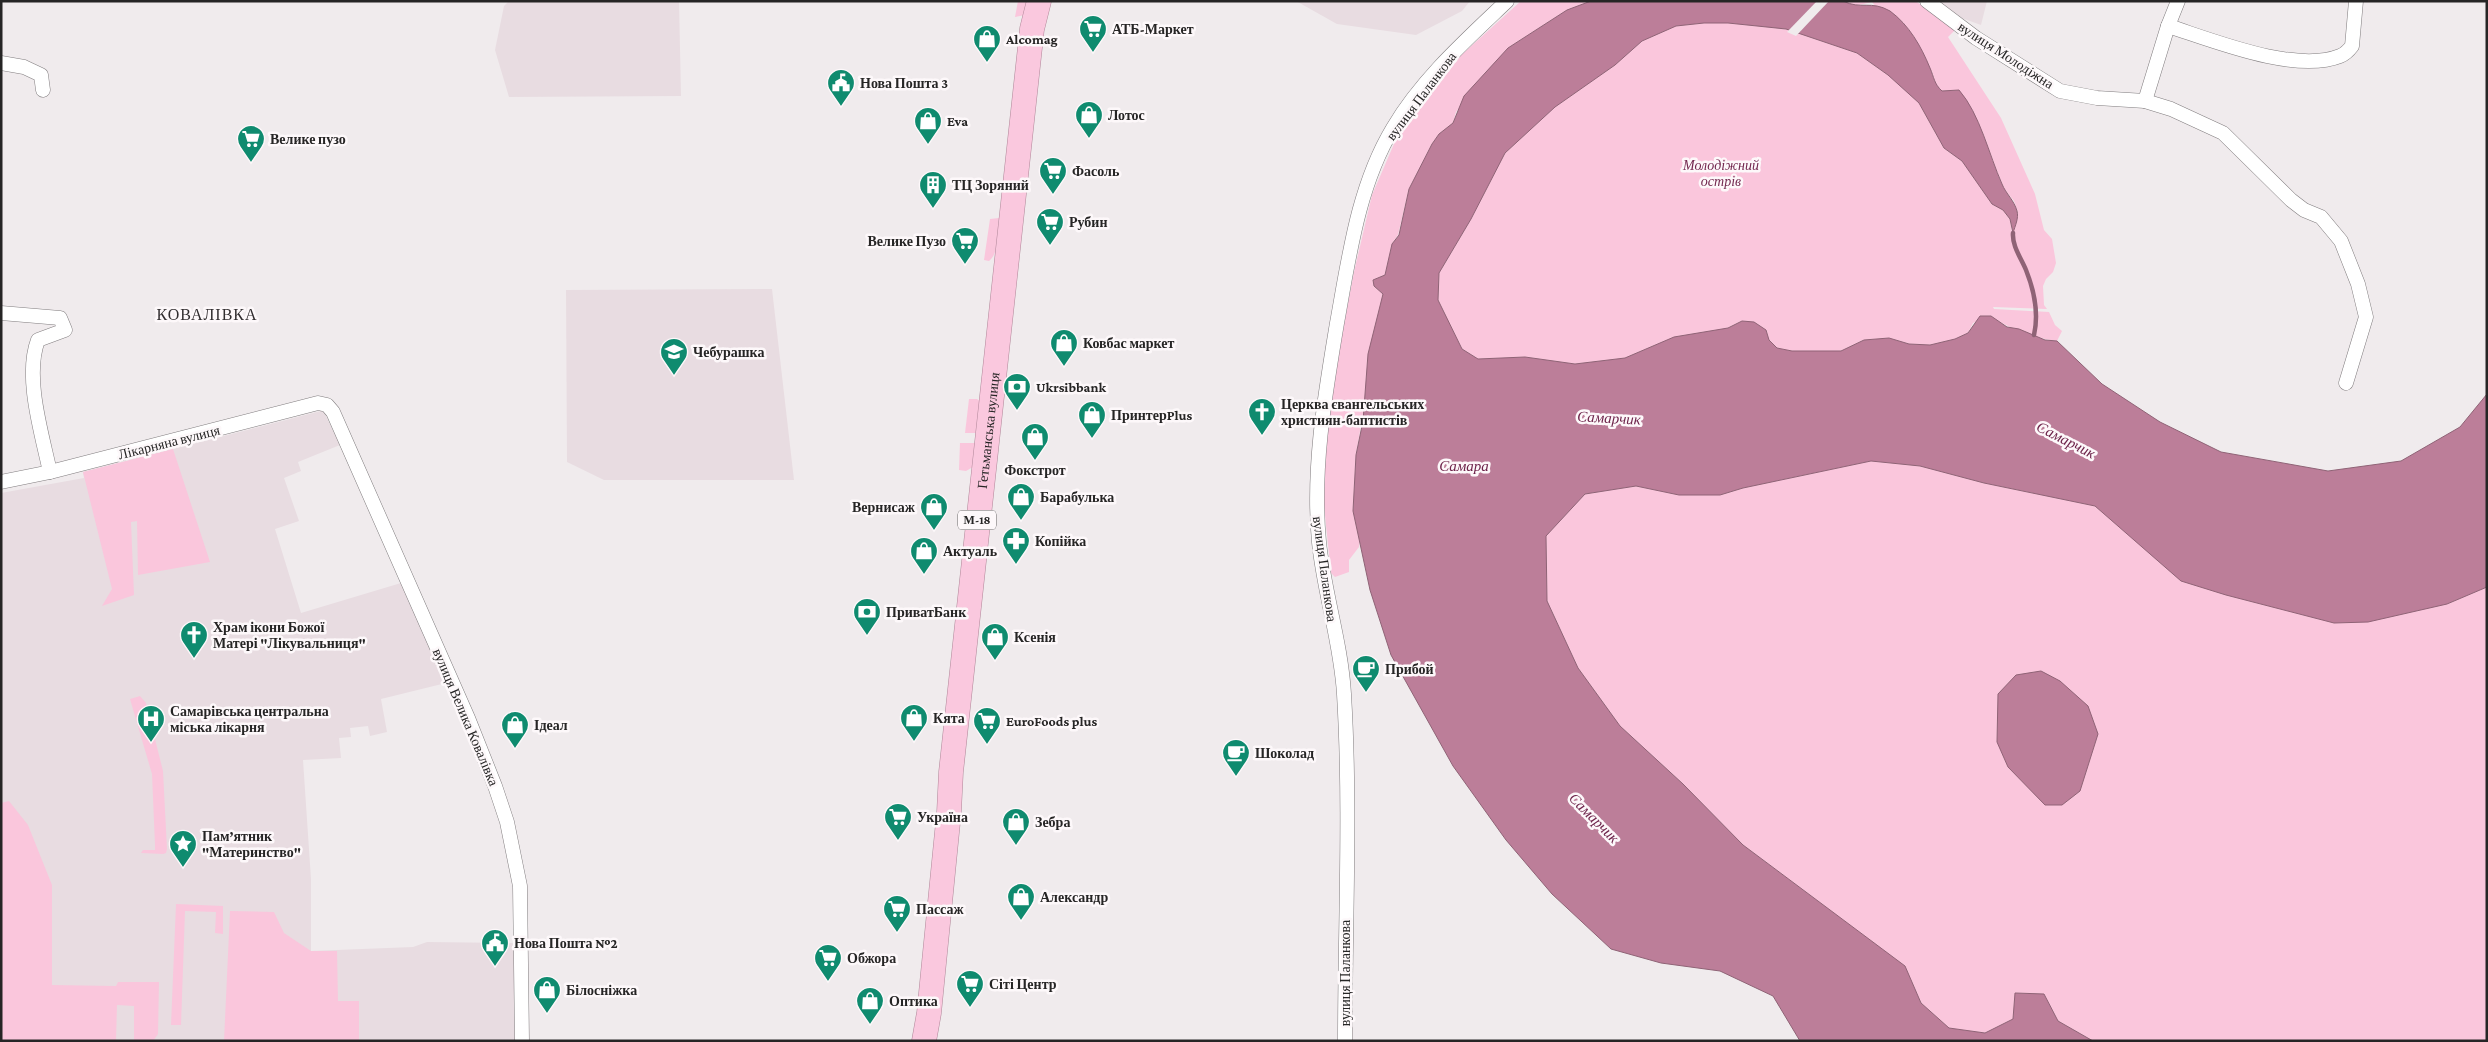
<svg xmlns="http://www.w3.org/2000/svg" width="2488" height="1042" font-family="'Crimson Pro',serif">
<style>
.built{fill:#e8dce1}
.green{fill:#fac6dc;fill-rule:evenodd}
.water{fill:#bc7e99;stroke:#8f6376}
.pier{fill:#f0ebed}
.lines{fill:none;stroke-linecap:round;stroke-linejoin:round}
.stream{stroke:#8f6376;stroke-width:4.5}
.minor-casing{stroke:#817d7f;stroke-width:15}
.trunk-casing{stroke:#af8698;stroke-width:25}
.minor{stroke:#fff;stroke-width:14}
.trunk{stroke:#fac8de;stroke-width:24}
.labels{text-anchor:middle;stroke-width:5;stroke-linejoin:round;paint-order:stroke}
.shield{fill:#fdf8fa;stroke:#666465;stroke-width:1}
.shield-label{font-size:12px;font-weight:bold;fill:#262525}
.poi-label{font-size:14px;font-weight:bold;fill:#262525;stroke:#fdf8fa;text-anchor:start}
.street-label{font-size:14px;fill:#262525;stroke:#fdf8fa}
.park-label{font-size:14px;font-style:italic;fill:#73284f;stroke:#fdf8fa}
.water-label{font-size:15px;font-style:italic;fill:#6e244b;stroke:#fdf8fa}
.quarter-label{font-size:16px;letter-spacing:1px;fill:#312d2f;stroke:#fdf8fa}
</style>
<rect width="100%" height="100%" fill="#f0ebed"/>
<g class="built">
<path d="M509 1H679L681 96 509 97 495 50 504 6Z"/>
<path d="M1296 1H1470L1462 11 1416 35 1337 24Z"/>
<path d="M1935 1H1987L1981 25 1956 16Z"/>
<path d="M772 289 794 480H604L567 462 566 290Z"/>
<path d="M321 411 325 414 340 445 298 462 301 471 284 478 299 521 275 529 301 613 401 583 446 683 381 699 387 732 370 736 368 726 350 728 351 737 339 738 341 758 303 760 311 879V951L413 947 427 942 516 943V1041H1V493L84 478 83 472Z"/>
</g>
<g class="green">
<path d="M1018 1H1030L1025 15 1015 17Z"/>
<path d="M1521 1H1591L1567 10 1508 48 1456 112 1453 123 1439 134 1432 144 1409 189 1398 235 1392 244 1385 275 1373 280 1374 286 1383 294 1356 455 1353 511 1360 537 1359 547 1349 560V572L1335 577 1331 573 1324 506V466L1334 375 1354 272 1372 195 1400 130 1458 58Z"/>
<path d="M1843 1H1915L1958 27 1948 37 2001 118 2035 194 2044 230 2052 239 2056 263 2053 272 2046 279 2043 286 2044 305 2047 309 1993 307 1994 309 2049 312 2055 325 2062 331 2057 341C2041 340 2002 326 1991 316L1973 323 1968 333 1955 339 1930 345 1909 344 1889 338 1864 340 1841 351H1792L1777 348 1769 340 1766 330 1742 321 1728 328 1653 346 1625 358 1575 364 1525 357 1478 359 1462 349 1438 300 1439 273 1471 219 1505 153 1555 107 1615 65 1642 41 1676 26 1704 23H1728L1786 29 1857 53 1888 75 1919 103 1944 148 1962 161 1992 204 2003 210 2010 219 2012 232 2018 213 2014 201 2004 189 1977 122 1959 90 1941 91 1936 86 1932 72 1872 2 1855 6Z"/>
<path d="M999 218C998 231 1000 252 989 261L984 260 990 219Z"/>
<path d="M969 399H977L981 402 980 433H965Z"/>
<path d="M960 443H978L973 467 966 471 959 470Z"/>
<path d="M173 449 210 562 138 575 137 521 131 522 134 595 102 606 112 589 83 472Z"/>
<path d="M1871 461 1920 466 1984 483 2095 506 2133 538 2447 604 2487 587V1041H2093L2058 1021 2044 994 2016 993 2013 1019 1985 1033 1949 1028 1921 1003 1904 966 1743 845 1683 784 1620 726 1578 668 1547 601 1546 536 1585 494 1636 486 1679 495H1720L1743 488ZM2029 786 2061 805 2045 804Z"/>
<path d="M140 696 146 703 163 771 167 849 166 853 163 854 141 853 143 850H155V845L152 774 130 699Z"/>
<path d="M9 801 28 825 52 885V985L116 986 118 982H159L158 1034 153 1041 134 1040V1006L117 1005 116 1041H1V803Z"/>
<path d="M176 904 223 906V934L215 933 216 912 185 911 181 1025H171Z"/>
<path d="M230 911 274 912 284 933 311 951H337L338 1001H359V1041H224Z"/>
</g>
<g class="water">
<path d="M1591 1H1843C1861 10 1871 0 1890 11 1909 25 1921 46 1930 68 1934 77 1934 84 1942 91L1959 90C1980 114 1989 155 2002 184 2006 194 2014 200 2017 211 2019 218 2015 226 2013 233L2010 219 2003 210 1992 204 1962 161 1944 148 1919 103 1888 75 1857 53 1786 29 1728 23H1704L1676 26 1642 41 1615 65 1555 107 1505 153 1471 219 1439 273 1438 300 1462 349 1478 359 1525 357 1575 364 1625 358 1674 337 1728 328 1742 321 1754 322 1766 330 1769 340 1777 348 1792 351H1841L1864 340 1889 338 1909 344 1930 345 1955 339 1968 333 1980 316H1991L2007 327 2019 329 2045 340 2057 341 2102 384 2160 422 2221 452 2328 471 2401 461 2460 427 2487 394V587L2447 604 2368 622 2334 623 2226 595 2181 581 2095 506 1984 483 1920 466 1871 461 1743 488 1720 495H1679L1636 486 1585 494 1546 536 1547 601 1578 668 1620 726 1683 784 1743 845 1905 966 1921 1003 1949 1028 1985 1033 2013 1019 2015 993 2044 994 2058 1021 2093 1041H1800L1773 996 1720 971 1661 963 1611 949 1552 894 1506 840 1453 766 1391 655 1370 590 1353 511 1356 455 1363 421 1368 354 1383 294 1374 286 1373 280 1385 275 1392 244 1399 235 1409 189 1432 144 1439 134 1453 123 1464 96 1508 48 1567 10Z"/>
<path d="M2041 671 2060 681 2088 706 2098 734 2080 791 2062 805H2045L2008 767 1997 742 1998 694 2016 675Z"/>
</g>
<path class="pier" d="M1817 1H1829L1796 36 1787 32Z"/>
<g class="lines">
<path class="stream" d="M2013 233C2012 246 2021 258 2026 270 2034 290 2039 313 2034 335"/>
<defs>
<g id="minor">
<path d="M1927 1 1976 38 2060 91 2097 98 2145 101 2171 109 2223 133 2291 200 2304 210 2321 217 2341 241 2358 284 2366 317 2346 383"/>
<path d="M2168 26C2212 40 2295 74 2340 56 2345 54 2349 50 2352 46L2356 1"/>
<path d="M1 63 24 67 41 75 43 90"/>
<path d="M2145 101 2168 26 2178 1"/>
<path d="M1 313 60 318 65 330 38 340C24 377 42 434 50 472"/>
<path d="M1 482 50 472 318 403 327 405 333 412 468 718 495 786 507 822 520 886 522 1041"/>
<path d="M1345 1041C1345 925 1351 809 1344 694 1341 642 1324 593 1319 542 1312 468 1325 395 1337 323 1349 257 1358 186 1393 128 1422 79 1466 40 1507 1"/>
</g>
<g id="trunk">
<path id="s1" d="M924 1041 929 1013 949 812 951 772 1032 29 1039 1"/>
</g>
</defs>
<use href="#minor" class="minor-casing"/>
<use href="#trunk" class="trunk-casing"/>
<use href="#minor" class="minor"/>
<use href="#trunk" class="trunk"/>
</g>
<defs>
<symbol id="supermarket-pin" viewBox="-11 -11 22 30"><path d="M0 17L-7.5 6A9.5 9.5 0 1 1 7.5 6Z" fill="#0f8b6f" stroke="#fdf8fa"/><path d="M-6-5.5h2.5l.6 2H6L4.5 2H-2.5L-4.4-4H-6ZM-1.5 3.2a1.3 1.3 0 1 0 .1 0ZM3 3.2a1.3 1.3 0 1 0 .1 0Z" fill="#fff"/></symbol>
<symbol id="shop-pin" viewBox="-11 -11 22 30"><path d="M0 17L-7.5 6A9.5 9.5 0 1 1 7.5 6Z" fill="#0f8b6f" stroke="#fdf8fa"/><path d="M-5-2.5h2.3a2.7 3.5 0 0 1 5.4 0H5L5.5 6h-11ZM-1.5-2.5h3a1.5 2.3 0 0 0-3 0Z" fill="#fff"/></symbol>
<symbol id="civic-pin" viewBox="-11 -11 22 30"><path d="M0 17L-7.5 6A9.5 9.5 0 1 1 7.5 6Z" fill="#0f8b6f" stroke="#fdf8fa"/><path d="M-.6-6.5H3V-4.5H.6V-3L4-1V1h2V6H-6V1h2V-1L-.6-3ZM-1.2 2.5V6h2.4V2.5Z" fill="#fff"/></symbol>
<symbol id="building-pin" viewBox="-11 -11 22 30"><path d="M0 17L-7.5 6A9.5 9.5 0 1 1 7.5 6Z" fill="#0f8b6f" stroke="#fdf8fa"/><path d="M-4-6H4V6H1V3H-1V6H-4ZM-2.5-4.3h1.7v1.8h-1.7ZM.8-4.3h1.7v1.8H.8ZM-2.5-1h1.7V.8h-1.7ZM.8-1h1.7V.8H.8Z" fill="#fff"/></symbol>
<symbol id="school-pin" viewBox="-11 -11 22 30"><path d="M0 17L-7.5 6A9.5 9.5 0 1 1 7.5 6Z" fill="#0f8b6f" stroke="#fdf8fa"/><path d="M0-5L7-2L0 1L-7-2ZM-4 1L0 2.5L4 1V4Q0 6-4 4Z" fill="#fff"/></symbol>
<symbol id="bank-pin" viewBox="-11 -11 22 30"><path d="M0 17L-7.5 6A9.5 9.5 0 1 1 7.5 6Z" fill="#0f8b6f" stroke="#fdf8fa"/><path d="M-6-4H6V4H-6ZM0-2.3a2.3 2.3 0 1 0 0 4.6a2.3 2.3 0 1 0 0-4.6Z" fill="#fff"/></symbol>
<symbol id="church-pin" viewBox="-11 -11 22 30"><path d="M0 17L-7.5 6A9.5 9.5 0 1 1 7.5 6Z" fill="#0f8b6f" stroke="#fdf8fa"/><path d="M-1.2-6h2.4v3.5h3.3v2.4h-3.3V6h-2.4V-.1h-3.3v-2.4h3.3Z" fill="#fff"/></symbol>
<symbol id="pharmacy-pin" viewBox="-11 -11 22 30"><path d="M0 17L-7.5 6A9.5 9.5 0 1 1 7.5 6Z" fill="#0f8b6f" stroke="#fdf8fa"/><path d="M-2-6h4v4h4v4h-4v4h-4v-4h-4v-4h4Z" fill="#fff"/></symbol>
<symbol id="cafe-pin" viewBox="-11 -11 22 30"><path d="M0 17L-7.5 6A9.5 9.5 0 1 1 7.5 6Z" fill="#0f8b6f" stroke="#fdf8fa"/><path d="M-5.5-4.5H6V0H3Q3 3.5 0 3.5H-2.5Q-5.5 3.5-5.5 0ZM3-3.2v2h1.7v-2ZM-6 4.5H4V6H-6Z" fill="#fff"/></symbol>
<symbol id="hospital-pin" viewBox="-11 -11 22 30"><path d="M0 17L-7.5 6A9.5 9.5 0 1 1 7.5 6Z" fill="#0f8b6f" stroke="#fdf8fa"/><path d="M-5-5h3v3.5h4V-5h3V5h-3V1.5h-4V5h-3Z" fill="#fff"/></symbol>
<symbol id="sight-pin" viewBox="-11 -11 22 30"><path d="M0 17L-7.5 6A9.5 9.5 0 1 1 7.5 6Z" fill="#0f8b6f" stroke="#fdf8fa"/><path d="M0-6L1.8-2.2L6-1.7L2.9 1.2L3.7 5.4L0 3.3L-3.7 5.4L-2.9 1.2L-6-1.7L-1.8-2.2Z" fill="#fff"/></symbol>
</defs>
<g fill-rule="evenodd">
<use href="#supermarket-pin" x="1077" y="13" width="32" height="43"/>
<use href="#shop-pin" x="971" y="23" width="32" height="43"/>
<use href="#civic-pin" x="825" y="67" width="32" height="43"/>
<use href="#shop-pin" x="1073" y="99" width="32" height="43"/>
<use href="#shop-pin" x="912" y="105" width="32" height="43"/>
<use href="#supermarket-pin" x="235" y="123" width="32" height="43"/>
<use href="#supermarket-pin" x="1037" y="155" width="32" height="43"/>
<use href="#building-pin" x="917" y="169" width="32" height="43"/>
<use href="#supermarket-pin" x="1034" y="206" width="32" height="43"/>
<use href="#supermarket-pin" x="949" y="225" width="32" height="43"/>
<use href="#shop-pin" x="1048" y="327" width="32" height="43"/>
<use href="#school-pin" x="658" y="336" width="32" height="43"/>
<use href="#bank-pin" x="1001" y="371" width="32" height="43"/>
<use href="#church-pin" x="1246" y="396" width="32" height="43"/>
<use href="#shop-pin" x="1076" y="399" width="32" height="43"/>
<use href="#shop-pin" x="1019" y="421" width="32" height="43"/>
<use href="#shop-pin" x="1005" y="481" width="32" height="43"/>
<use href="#shop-pin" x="918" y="491" width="32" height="43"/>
<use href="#pharmacy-pin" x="1000" y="525" width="32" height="43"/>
<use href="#shop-pin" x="908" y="535" width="32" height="43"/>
<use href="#bank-pin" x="851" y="596" width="32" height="43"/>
<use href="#church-pin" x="178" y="619" width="32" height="43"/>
<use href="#shop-pin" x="979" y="621" width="32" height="43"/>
<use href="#cafe-pin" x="1350" y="653" width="32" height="43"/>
<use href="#shop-pin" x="898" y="702" width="32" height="43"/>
<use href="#hospital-pin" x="135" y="703" width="32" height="43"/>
<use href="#supermarket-pin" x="971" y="705" width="32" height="43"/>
<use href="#shop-pin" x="499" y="709" width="32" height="43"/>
<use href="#cafe-pin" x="1220" y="737" width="32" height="43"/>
<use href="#supermarket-pin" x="882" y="801" width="32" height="43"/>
<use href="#shop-pin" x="1000" y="806" width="32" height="43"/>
<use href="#sight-pin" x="167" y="828" width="32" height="43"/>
<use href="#shop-pin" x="1005" y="881" width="32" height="43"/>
<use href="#supermarket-pin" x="881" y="893" width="32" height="43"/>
<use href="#civic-pin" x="479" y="927" width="32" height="43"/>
<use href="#supermarket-pin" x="812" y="942" width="32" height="43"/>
<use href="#supermarket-pin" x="954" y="968" width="32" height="43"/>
<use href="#shop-pin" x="531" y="974" width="32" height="43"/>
<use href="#shop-pin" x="854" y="985" width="32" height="43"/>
</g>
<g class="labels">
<rect class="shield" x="958" y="510.5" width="38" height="19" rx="4"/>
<g class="shield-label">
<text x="977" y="524">М-18</text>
</g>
<g class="poi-label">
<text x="1112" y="34">АТБ-Маркет</text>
<text x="1006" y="44">Alcomag</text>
<text x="860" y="88">Нова Пошта 3</text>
<text x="1108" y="120">Лотос</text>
<text x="947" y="126">Eva</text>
<text x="270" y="144">Велике пузо</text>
<text x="1072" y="176">Фасоль</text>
<text x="952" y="190">ТЦ Зоряний</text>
<text x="1069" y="227">Рубин</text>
<text x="946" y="246" text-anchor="end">Велике Пузо</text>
<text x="1083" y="348">Ковбас маркет</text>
<text x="693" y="357">Чебурашка</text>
<text x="1036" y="392">Ukrsibbank</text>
<text x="1281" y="409">Церква євангельських<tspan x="1281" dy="16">християн-баптистів</tspan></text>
<text x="1111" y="420">ПринтерPlus</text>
<text x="1035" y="475" text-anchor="middle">Фокстрот</text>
<text x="1040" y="502">Барабулька</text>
<text x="915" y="512" text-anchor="end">Вернисаж</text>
<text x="1035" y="546">Копійка</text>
<text x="943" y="556">Актуаль</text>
<text x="886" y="617">ПриватБанк</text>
<text x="213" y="632">Храм ікони Божої<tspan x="213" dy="16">Матері "Лікувальниця"</tspan></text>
<text x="1014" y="642">Ксенія</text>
<text x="1385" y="674">Прибой</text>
<text x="170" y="716">Самарівська центральна<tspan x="170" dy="16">міська лікарня</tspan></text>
<text x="933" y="723">Кята</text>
<text x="1006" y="726">EuroFoods plus</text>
<text x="534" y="730">Ідеал</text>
<text x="1255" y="758">Шоколад</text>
<text x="917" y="822">Україна</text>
<text x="1035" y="827">Зебра</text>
<text x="202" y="841">Пам’ятник<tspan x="202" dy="16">"Материнство"</tspan></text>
<text x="1040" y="902">Александр</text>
<text x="916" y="914">Пассаж</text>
<text x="514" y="948">Нова Пошта №2</text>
<text x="847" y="963">Обжора</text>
<text x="989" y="989">Сіті Центр</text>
<text x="566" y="995">Білосніжка</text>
<text x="889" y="1006">Оптика</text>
</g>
<g class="street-label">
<text transform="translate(2006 55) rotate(33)" y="5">вулиця Молодіжна</text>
<text transform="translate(1421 96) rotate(-53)" y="5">вулиця Паланкова</text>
<text dy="5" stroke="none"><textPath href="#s1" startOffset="614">Гетьманська вулиця</textPath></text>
<text transform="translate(169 442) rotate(-14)" y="5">Лікарняна вулиця</text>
<text transform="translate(1325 569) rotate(82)" y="5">вулиця Паланкова</text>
<text transform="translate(466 717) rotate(67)" y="5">вулиця Велика Ковалівка</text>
<text transform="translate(1345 973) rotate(-90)" y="5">вулиця Паланкова</text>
</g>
<g class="park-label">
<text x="1721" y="170">Молодіжний<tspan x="1721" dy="16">острів</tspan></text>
</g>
<g class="water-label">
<text transform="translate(1609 418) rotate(3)" y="5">Самарчик</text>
<text transform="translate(2066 440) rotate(27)" y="5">Самарчик</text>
<text x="1464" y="471">Самара</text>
<text transform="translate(1594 818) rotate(45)" y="5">Самарчик</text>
</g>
<g class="quarter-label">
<text x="207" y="320">КОВАЛІВКА</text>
</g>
</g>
<rect width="2488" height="1042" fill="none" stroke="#262525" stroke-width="5"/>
</svg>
